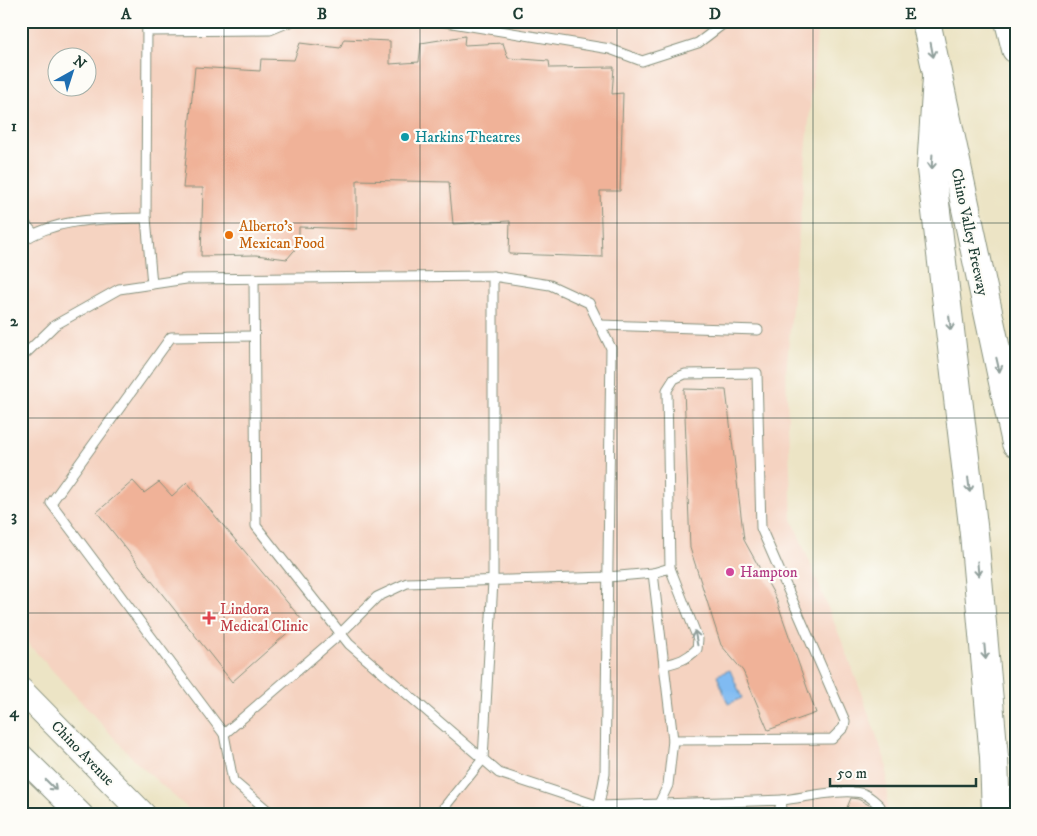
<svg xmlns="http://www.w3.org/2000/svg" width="1037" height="836" font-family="'IM FELL DW Pica',serif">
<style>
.built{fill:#f5d3c1;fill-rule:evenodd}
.water{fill:#80bbf2;stroke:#507c93}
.building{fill:#f0b298}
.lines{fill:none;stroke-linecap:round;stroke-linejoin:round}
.service-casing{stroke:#86907c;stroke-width:11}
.secondary-casing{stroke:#86907c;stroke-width:26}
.motorway-casing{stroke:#86907c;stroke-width:30}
.service{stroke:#fff;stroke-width:9}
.secondary{stroke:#fff;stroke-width:24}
.motorway{stroke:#fff;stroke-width:28}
.oneway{stroke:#8f9e9a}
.grid{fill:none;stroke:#1f3d34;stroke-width:1;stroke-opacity:0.55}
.culture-dot{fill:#0f9aa8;stroke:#fdfcf7;stroke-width:2}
.food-dot{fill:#e8710a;stroke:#fdfcf7;stroke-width:2}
.hotel-dot{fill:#d1479c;stroke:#fdfcf7;stroke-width:2}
.health-dot{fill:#e0444e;stroke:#fdfcf7;stroke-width:2}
.labels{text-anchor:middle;stroke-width:4.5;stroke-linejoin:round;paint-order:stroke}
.culture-label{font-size:15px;fill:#0d838f;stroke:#fdfcf7;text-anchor:start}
.food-label{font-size:15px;fill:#c56008;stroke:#fdfcf7;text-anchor:start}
.street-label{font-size:15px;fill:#1f3d34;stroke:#fdfcf7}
.hotel-label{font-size:15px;fill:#b23c85;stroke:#fdfcf7;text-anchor:start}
.health-label{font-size:15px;fill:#be3a42;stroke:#fdfcf7;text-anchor:start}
.neatline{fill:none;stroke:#1f3d34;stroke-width:2}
.grid-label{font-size:16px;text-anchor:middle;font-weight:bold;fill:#1f3d34}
</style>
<rect width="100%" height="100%" fill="#fdfcf7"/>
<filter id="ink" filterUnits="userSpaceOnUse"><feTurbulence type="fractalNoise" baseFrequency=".02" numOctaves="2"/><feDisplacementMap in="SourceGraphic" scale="10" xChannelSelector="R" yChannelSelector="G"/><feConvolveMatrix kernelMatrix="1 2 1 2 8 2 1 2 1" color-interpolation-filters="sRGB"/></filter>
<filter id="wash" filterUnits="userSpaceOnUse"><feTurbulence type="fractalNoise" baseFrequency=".0096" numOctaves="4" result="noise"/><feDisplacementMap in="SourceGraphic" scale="20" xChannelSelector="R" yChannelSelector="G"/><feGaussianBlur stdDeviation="1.12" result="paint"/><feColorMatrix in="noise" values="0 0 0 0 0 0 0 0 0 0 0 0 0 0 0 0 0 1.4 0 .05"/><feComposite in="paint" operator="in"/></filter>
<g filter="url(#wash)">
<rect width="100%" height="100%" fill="#ece4c5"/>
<path class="built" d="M21 21H818L786 374 792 519 849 659 887 765V815H195L136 762 21 636ZM58 58H88V88H58Z"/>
<path class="water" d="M730 670 742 698 728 704 717 675Z"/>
<g id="blocks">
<g class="building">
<path d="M465 36 464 45 503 43 508 58 549 61 550 68 614 67 612 94 623 93 620 191H600L602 257 509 254 510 221 453 224 449 182 357 180V229L299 227V245L287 259 256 255 201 256 203 188H183L195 67 260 71 261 59 294 60 300 43 340 48 344 39 390 41V64L419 62 421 43Z"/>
<path d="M684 389 726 390 744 540 775 596 816 713 768 730 743 671 721 645 690 548Z"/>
<path d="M133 481 144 493 159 482 172 496 187 482 302 620 232 682 97 512Z"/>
<path d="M851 798 858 799 869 805 873 809V815H844Z"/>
</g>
</g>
</g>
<g filter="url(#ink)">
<use href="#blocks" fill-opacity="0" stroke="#86907c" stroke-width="1"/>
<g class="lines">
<defs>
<g id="service">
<path d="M147 21 146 218 152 284"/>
<path d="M440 21 610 49 642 61 698 43 727 21"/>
<path d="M147 31 270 30 292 21"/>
<path d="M21 219 34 234"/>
<path d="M21 242C57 217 104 219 146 218"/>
<path d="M254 278 256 526 349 644 499 773 599 806 783 800 777 815"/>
<path d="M600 325 758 330"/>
<path d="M21 358 55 325 119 289 186 279 493 276 550 285 589 303 611 348 605 774 597 815"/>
<path d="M653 573 673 740"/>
<path d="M664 665C679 662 687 659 697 649L698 639 670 568"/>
<path d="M224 734 51 503 171 337 254 336"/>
<path d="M783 800C803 798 846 787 864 794 870 796 875 802 880 806L879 815"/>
<path d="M273 815 233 781 224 734 341 633 377 597 407 583 608 577 653 573 670 568 667 390 674 379 685 374 757 373 761 528 845 721 844 727 832 739 673 740 668 785 659 804"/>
<path d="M438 815 483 759 493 581V276"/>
</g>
<g id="secondary">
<path d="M21 690 144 815"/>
<path d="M21 756 81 815"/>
</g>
<g id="motorway">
<path d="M926 21 1016 443"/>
<path d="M1009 21 1016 49"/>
<path d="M937 78 931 169 974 534 994 757 996 815"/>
</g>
</defs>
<use href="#service" class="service-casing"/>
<use href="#secondary" class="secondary-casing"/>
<use href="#motorway" class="motorway-casing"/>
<use href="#service" class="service"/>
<use href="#secondary" class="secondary"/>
<use href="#motorway" class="motorway"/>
</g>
<defs><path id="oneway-shaft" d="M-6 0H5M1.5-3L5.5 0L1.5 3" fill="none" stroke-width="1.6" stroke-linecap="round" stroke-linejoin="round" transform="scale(1.25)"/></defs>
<g class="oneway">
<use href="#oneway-shaft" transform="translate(932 50) rotate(79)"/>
<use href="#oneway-shaft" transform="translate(932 162) rotate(93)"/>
<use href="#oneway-shaft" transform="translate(950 323) rotate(83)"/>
<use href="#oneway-shaft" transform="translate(998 365) rotate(77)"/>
<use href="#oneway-shaft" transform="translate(969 485) rotate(83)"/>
<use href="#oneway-shaft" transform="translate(978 569) rotate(85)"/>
<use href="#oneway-shaft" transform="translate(696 638) rotate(-101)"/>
<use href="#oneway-shaft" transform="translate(985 652) rotate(85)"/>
<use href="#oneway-shaft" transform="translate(51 785) rotate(45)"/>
</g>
</g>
<path class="grid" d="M224 21V815M420 21V815M617 21V815M813 21V815M21 223H1016M21 418H1016M21 613H1016"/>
<circle class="culture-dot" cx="405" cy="137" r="5"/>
<circle class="food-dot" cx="229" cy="235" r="5"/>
<circle class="hotel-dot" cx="730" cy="572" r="5"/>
<path class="health-dot" d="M206.5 610.5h5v5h5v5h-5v5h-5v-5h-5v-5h5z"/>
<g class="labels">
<g class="culture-label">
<text x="415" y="142">Harkins Theatres</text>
</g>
<g class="food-label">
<text x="239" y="231">Alberto's<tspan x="239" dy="17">Mexican Food</tspan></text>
</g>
<g class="street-label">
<text transform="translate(970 232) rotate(78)" y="5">Chino Valley Freeway</text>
<text transform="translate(83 753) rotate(46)" y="5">Chino Avenue</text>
</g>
<g class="hotel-label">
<text x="740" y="577">Hampton</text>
</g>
<g class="health-label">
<text x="220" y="614">Lindora<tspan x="220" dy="17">Medical Clinic</tspan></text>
</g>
</g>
<rect width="1037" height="836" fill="none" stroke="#fdfcf7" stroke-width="55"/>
<g transform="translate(72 72) rotate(39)"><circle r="24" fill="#fdfcf7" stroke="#a4b0a9"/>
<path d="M0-4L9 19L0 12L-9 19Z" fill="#1f6fb2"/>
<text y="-8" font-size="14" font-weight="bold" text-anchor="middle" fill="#1f3d34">N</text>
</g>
<path d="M830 778v8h146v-8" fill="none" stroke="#1f3d34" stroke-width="2.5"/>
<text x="837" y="778" font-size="15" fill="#1f3d34" stroke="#fdfcf7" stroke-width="4" paint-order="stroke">50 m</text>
<rect x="28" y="28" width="982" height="780" class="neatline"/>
<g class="grid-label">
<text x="126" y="19">A</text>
<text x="322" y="19">B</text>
<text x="518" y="19">C</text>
<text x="715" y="19">D</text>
<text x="911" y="19">E</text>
<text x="14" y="131">1</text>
<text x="14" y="326">2</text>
<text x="14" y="521">3</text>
<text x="14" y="717">4</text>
</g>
</svg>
